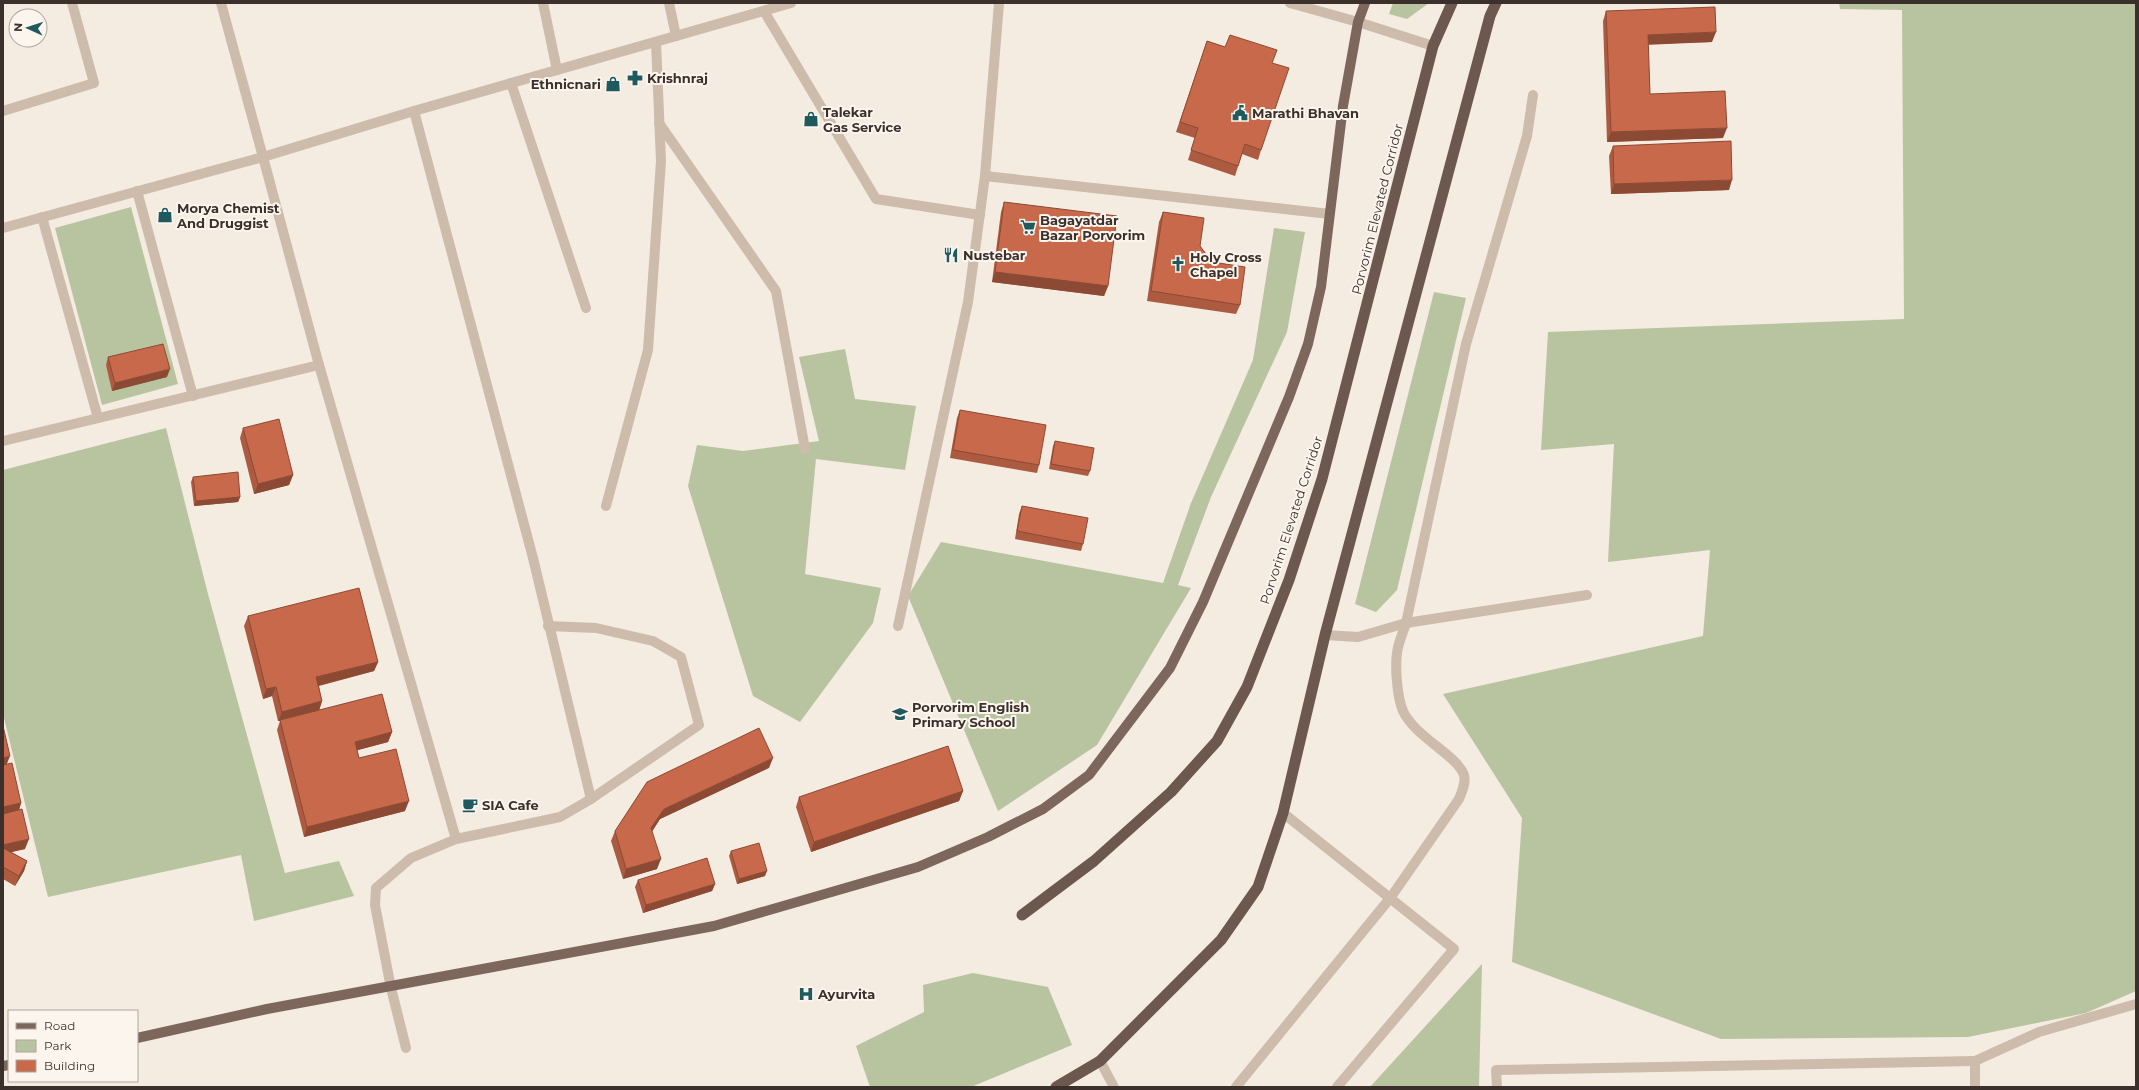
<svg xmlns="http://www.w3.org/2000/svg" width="2139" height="1090" font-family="Montserrat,sans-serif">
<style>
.green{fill:#b8c4a0}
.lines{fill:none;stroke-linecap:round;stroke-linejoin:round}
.minor{stroke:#cdbbac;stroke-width:10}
.tertiary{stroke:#cdbbac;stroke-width:10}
.primary{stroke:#7d675c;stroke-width:10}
.trunk{stroke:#6c584f;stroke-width:11}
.wall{fill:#ac5a40}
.shaded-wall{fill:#8c4a34}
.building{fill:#c8694b;stroke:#8c4a34}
.labels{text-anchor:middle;stroke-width:4;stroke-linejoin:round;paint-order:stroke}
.poi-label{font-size:13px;font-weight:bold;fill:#3b302b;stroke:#fbf5ee;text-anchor:start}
.street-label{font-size:13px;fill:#3b302b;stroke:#fbf5ee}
</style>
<rect width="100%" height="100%" fill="#f4ebe1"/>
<g class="green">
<path d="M1393 3H1429L1407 19 1389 14Z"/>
<path d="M1839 3H2136V991L2086 1013 1968 1037 1721 1039 1512 962 1522 818 1443 694 1703 636 1710 550 1608 562 1614 444 1541 450 1548 332 1904 319 1902 10 1840 9Z"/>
<path d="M131 207 178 384 102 405 55 228Z"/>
<path d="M1274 228 1305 232 1287 332 1211 497 1178 585 1191 588 1097 745 998 811 908 596 941 542 1163 583 1191 503 1253 360Z"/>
<path d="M1434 292 1466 298 1397 590 1376 612 1355 604Z"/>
<path d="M845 349 855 399 916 406 905 470 816 459 805 574 881 588 873 623 800 722 753 696 688 486 697 445 743 451 819 441 799 357Z"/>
<path d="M166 428 208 594 285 873 339 861 354 896 254 921 241 855 48 897 3 714V470Z"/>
<path d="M1482 964 1479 1087H1370Z"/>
<path d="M973 973 1048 987 1072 1045 971 1087H870L856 1046 924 1012 923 985Z"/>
</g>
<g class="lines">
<g class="minor">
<path d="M543 3 557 70"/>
<path d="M669 3 676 36"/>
<path d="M764 11 876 199 980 215"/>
<path d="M511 83 586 308"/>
<path d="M3 111 94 83 72 3"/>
<path d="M414 111 533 558 591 799 560 817 456 839"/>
<path d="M659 123 776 291 805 449"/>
<path d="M985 176 1330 214"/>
<path d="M137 191 193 396"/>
<path d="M42 217 98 418"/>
<path d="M3 228 263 157 221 3"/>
<path d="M319 365 456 839 411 858 376 888 375 905 391 988 406 1048"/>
<path d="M606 506 648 350 661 161 656 42"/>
<path d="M548 626 596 628 653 641 681 657 699 725 591 799"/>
<path d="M898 626 968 302 985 176 999 3"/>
<path d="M1325 635 1358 637 1406 623 1587 595"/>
<path d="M1283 813 1454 949 1337 1087"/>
<path d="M1236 1087 1391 897 1459 799C1462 792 1466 783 1464 775 1457 755 1415 737 1403 711 1397 697 1395 667 1397 653 1398 643 1403 633 1406 623L1466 344 1527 136 1533 95"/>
<path d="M1497 1087 1496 1070 1975 1061"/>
<path d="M1975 1087V1061L2039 1032 2136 1004"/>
</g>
<g class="tertiary">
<path d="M1290 3 1358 22 1433 46"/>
<path d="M3 441 319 365 263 157 414 111 791 3"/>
<path d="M1100 1061 1114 1087"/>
</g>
<g class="primary">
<path d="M137 1038 267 1009 714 926 918 867 988 837 1043 809 1089 775 1170 668 1203 602 1289 397 1308 344 1321 287 1343 106 1358 22 1365 3"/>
<path d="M3 1066 9 1065"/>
</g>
<g class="trunk">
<path d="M1022 915 1094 861 1171 792 1217 741 1247 687 1289 580 1322 479 1433 46 1452 3"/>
<path d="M1056 1087 1100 1061 1221 940 1258 887 1283 813 1325 635 1490 16 1496 3"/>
</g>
</g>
<g class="wall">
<path d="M1606 11 1712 42 1648 44 1650 94 1723 138 1607 142 1603 21Z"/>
<path d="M1207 41 1272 63 1261 150 1258 160 1242 154 1235 176 1188 160 1195 138 1176 132Z"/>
<path d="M1613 146 1729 190 1611 194 1609 156Z"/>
<path d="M1004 202 1108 286 1104 296 992 282 1001 212Z"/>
<path d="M1163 212 1200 246 1240 305 1236 314 1147 301 1159 222Z"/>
<path d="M108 357 167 377 112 391 106 365Z"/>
<path d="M960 410 1039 465 1037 473 950 458 957 418Z"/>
<path d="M243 428 293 475 289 485 254 494 240 438Z"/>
<path d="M1055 441 1090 471 1088 476 1049 469 1053 446Z"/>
<path d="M193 477 240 497 238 502 194 506 191 482Z"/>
<path d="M1022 506 1083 544 1081 551 1015 539 1019 514Z"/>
<path d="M248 616 378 662 374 671 319 686 322 701 319 710 392 732 388 742 357 750 359 758 405 811 304 837 277 730 280 721H278L272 696 263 699 244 626Z"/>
<path d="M3 726 7 764 21 803 19 810 25 849 11 852 27 861 24 871 15 886 3 879Z"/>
<path d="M769 768 660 819 652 831 657 869 623 879 611 841 615 831Z"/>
<path d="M963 791 959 801 811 852 796 807 799 797Z"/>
<path d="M731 851 765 876 737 884 729 856Z"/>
<path d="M638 880 715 884 712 891 643 913 635 887Z"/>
</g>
<g class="shaded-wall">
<path d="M1716 32 1712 42 1644 45 1648 35Z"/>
<path d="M1727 128 1723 138 1607 142 1611 132Z"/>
<path d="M1732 180 1729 190 1611 194 1614 184Z"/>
<path d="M995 272 1108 286 1104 296 992 282Z"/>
<path d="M170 369 167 377 112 391 115 383Z"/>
<path d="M293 475 289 485 254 494 258 484Z"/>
<path d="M240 497 238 502 194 506 196 501Z"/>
<path d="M378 662 374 671 313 687 316 677Z"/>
<path d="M276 687 272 696 263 699 266 689Z"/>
<path d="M322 701 319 711 280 720V721H278L282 712Z"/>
<path d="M392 732 388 742 351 752 355 742Z"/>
<path d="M10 756 6 766 3 767V758Z"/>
<path d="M773 758 769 768 660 819 648 838 651 828 664 809Z"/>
<path d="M963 791 959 801 811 852 814 842Z"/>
<path d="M409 801 405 811 304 837 307 827Z"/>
<path d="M21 803 18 813 3 816V807Z"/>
<path d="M29 839 25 849 3 854V845Z"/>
<path d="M661 859 657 869 623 879 626 869Z"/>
<path d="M27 861 24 871 15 886 19 876Z"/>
<path d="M767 871 765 876 737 884 739 879Z"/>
<path d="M715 884 712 891 643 913 646 905Z"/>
</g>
<g class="building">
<path d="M1715 7 1716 32 1648 35 1650 94 1725 91 1727 128 1611 132 1606 11Z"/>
<path d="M1230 35 1277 50 1272 63 1289 68 1261 150 1245 144 1238 166 1191 150 1198 128 1180 122 1207 41 1225 47Z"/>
<path d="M1731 141 1732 180 1614 184 1613 146Z"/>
<path d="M1004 202 1117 216 1108 286 995 272Z"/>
<path d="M1163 212 1204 218 1200 246 1212 262 1245 267 1240 305 1151 291Z"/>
<path d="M163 344 170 369 115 383 108 357Z"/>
<path d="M960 410 1046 425 1039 465 953 450Z"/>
<path d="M279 419 293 475 258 484 243 428Z"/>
<path d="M1055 441 1094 448 1090 471 1051 464Z"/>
<path d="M238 472 240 497 196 501 193 477Z"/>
<path d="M1022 506 1088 518 1083 544 1017 531Z"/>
<path d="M359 588 378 662 316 677 322 701 282 712 276 687 266 689 248 616Z"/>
<path d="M382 694 392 732 355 742 359 758 396 749 409 801 307 827 280 720Z"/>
<path d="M3 726 10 756 3 758Z"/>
<path d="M759 728 773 758 664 809 651 828 661 859 626 869 615 831 647 782Z"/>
<path d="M948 746 963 791 814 842 799 797Z"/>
<path d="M12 763 21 803 3 807V765Z"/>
<path d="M22 809 29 839 3 845V814Z"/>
<path d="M759 843 767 871 739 879 731 851Z"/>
<path d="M3 848 27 861 19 876 3 867Z"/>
<path d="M707 858 715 884 646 905 638 880Z"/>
</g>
<defs>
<symbol id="pharmacy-bare" viewBox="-9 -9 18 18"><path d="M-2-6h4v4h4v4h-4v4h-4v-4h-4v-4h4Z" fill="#1f5a5e" stroke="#fbf5ee" stroke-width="2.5" paint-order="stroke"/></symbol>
<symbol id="shop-bare" viewBox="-9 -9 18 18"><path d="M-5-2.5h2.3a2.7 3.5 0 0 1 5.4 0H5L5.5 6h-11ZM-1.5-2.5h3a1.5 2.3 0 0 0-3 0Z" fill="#1f5a5e" stroke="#fbf5ee" stroke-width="2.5" paint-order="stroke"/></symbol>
<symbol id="civic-bare" viewBox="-9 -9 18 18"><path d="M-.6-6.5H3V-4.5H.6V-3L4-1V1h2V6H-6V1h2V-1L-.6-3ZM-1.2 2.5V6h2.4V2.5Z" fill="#1f5a5e" stroke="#fbf5ee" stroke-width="2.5" paint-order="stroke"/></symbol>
<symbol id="supermarket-bare" viewBox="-9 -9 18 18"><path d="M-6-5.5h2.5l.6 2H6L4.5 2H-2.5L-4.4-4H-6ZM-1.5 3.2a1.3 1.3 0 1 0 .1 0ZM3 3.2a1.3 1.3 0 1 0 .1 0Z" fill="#1f5a5e" stroke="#fbf5ee" stroke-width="2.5" paint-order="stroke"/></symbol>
<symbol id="restaurant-bare" viewBox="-9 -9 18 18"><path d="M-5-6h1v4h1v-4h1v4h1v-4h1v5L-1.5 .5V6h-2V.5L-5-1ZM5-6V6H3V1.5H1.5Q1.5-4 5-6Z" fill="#1f5a5e" stroke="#fbf5ee" stroke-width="2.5" paint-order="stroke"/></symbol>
<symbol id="church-bare" viewBox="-9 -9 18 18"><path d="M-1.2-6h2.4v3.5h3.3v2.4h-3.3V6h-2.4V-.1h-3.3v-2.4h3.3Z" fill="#1f5a5e" stroke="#fbf5ee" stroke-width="2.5" paint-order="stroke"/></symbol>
<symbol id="school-bare" viewBox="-9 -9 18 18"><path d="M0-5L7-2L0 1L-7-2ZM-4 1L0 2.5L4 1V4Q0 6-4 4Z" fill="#1f5a5e" stroke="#fbf5ee" stroke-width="2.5" paint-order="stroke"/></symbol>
<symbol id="cafe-bare" viewBox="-9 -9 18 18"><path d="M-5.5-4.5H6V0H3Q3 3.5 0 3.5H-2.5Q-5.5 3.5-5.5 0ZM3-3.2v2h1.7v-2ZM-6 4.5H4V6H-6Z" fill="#1f5a5e" stroke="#fbf5ee" stroke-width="2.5" paint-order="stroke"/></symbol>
<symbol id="hospital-bare" viewBox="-9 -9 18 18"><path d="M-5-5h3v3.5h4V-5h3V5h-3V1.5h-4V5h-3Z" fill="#1f5a5e" stroke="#fbf5ee" stroke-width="2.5" paint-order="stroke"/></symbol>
</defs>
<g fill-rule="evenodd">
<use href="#pharmacy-bare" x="624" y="67" width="22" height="22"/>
<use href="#shop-bare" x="602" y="73" width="22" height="22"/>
<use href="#civic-bare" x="1229" y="102" width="22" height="22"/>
<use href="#shop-bare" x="800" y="108" width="22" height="22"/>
<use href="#shop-bare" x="154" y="204" width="22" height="22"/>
<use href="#supermarket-bare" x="1017" y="216" width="22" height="22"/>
<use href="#restaurant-bare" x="940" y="244" width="22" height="22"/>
<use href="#church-bare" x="1167" y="253" width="22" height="22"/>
<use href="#school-bare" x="889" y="703" width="22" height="22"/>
<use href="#cafe-bare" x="459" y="794" width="22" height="22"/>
<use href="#hospital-bare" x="795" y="983" width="22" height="22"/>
</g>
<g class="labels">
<g class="poi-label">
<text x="647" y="83">Krishnraj</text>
<text x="601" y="89" text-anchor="end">Ethnicnari</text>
<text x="823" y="117">Talekar<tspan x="823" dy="15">Gas Service</tspan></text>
<text x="1252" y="118">Marathi Bhavan</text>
<text x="177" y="213">Morya Chemist<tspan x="177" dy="15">And Druggist</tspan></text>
<text x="1040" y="225">Bagayatdar<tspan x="1040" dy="15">Bazar Porvorim</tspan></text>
<text x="963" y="260">Nustebar</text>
<text x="1190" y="262">Holy Cross<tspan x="1190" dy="15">Chapel</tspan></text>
<text x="912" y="712">Porvorim English<tspan x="912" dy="15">Primary School</tspan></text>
<text x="482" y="810">SIA Cafe</text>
<text x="818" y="999">Ayurvita</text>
</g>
<g class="street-label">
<text transform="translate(1377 209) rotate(-76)" y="5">Porvorim Elevated Corridor</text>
<text transform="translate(1291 520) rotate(-72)" y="5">Porvorim Elevated Corridor</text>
</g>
</g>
<rect width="2139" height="1090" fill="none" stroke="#3b302b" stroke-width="8"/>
<rect x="8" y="1010" width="130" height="72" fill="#fbf5ee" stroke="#aea6a0"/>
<rect x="16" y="1023" width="20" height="6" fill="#7d675c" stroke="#aea6a0"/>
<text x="44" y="1030" font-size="12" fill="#3b302b">Road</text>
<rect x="16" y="1040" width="20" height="12" fill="#b8c4a0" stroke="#aea6a0"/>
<text x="44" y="1050" font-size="12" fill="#3b302b">Park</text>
<rect x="16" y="1060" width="20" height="12" fill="#c8694b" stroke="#aea6a0"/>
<text x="44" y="1070" font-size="12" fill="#3b302b">Building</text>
<g transform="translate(28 28) rotate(273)"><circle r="19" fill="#fbf5ee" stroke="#aea6a0"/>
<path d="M0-3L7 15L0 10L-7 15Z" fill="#1f5a5e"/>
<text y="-6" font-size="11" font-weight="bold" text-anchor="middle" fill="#3b302b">N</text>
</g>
</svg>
